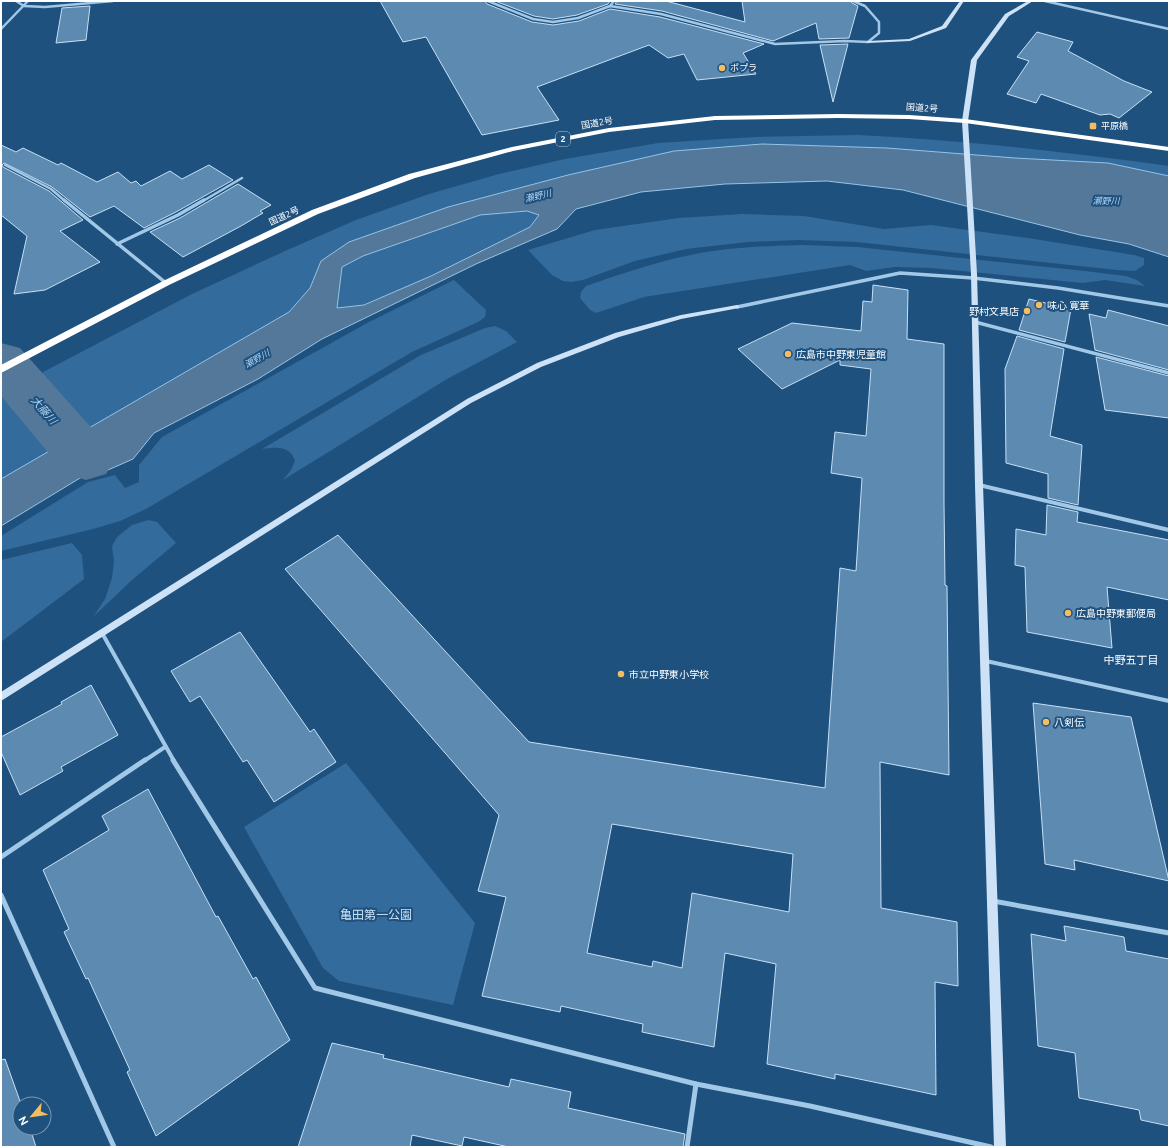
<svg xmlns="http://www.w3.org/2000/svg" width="1170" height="1148" font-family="Ubuntu,'Noto Sans JP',sans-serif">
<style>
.green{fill:#326b9c}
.water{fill:#547899;stroke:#96c4e9;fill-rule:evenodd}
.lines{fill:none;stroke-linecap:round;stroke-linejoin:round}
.river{fill:#547899;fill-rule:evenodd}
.building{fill:#5d8ab1;stroke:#c6e0f6;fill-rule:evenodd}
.street-far3{stroke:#a2c8e7;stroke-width:2.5}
.street-far2{stroke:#a2c8e7;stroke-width:3.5}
.street-far1{stroke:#a2c8e7;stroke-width:4}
.street{stroke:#a2c8e7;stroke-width:5}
.secondary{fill:#cde2f6;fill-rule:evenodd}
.highway{fill:#fff;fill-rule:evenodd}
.poi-dot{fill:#f5bd62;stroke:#1f517e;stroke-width:1.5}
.labels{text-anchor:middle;stroke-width:4;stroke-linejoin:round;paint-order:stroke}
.far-poi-label{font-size:9px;fill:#fff;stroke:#1f517e;text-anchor:start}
.far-street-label{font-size:9px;fill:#fff;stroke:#1f517e}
.shield{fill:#1f517e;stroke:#bccbd8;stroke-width:1}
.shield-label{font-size:9px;font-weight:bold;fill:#fff}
.far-water-label{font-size:9px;font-style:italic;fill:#aed1ef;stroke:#1f517e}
.poi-label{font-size:10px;fill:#fff;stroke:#1f517e;text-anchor:start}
.water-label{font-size:11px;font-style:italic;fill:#aed1ef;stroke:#1f517e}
.neighbourhood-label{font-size:11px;fill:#fff;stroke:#1f517e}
.near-park-label{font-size:12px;fill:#c6e0f6;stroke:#1f517e}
</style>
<rect width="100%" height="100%" fill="#1f517e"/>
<g class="green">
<path d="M858 135C963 140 1065 152 1169 166V176L1108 163 1015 158 887 148 762 144 674 151 568 175 448 207 321 261 310 288 289 312 1 479V394L192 294 285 251 356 220 429 194 499 174 565 159 658 143 755 137Z"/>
<path d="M527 211 540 215 530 227 431 276 364 305 336 308 342 267 363 256 480 215Z"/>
<path d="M742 214 804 216 884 229 931 225 1028 238 1134 255 1144 258V265L1135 271 1117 270 856 242 799 240 748 242 686 249 635 261 583 280 571 282 563 281 552 275 528 250 595 230 679 218Z"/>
<path d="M803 245 857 247 1085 271 1126 276 1137 280 1145 286 1105 280 1083 283 931 268 895 267 866 271 850 265 644 297 596 313 590 310 580 298 581 292 586 286C621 274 655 262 691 255 728 247 766 246 803 245Z"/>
<path d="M454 280 486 310 485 317 478 322 412 352 146 509 120 521 93 529 1 551V536L88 482 115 475 125 488 139 482V465L162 437 369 322Z"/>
<path d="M495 326 506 331 517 342 447 379 283 480 291 470 295 461C290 445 276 447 262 449L421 355 485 328Z"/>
<path d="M148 520 157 522 176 543 132 580 93 617 105 599 112 578 114 561 112 546 117 537 132 525Z"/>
<path d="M72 543 82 555 84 579 1 642V560Z"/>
<path d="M346 763 475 923 453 1005 339 981 323 968 244 827Z"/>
</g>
<path class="water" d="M762 144 887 148 1015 158 1108 163 1169 176V257L1129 244 1080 235 903 190 827 181 725 184 641 192 576 209 557 229 476 264 322 339 258 379 154 433 133 459 108 470 85 475 1 526V479L289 312 310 288 321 261 349 242 448 207 568 175 674 151ZM527 211 539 215 530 227 431 276 364 305 337 308 342 267 363 256 480 215Z"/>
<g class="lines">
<path class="river" d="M1 343 20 348 106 444 114 459 106 474 86 480 66 474 1 396Z"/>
</g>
<g class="building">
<path d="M380 1H485L487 4 532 22 553 25 579 21 610 9 660 17 764 44 743 53 756 74 697 80 684 54 668 58 649 45 537 87 559 120 482 135 426 37 403 42Z"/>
<path d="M495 1H610L608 4 577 15 553 19 534 16Z"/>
<path d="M617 1H666L745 22 742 1H850L852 3 858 6 849 38 819 39 816 23 773 41 662 11 615 4Z"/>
<path d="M90 6 86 40 56 43 62 8Z"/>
<path d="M1037 32 1073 42 1068 51 1124 81 1152 92 1119 118 1110 114 1100 115 1041 94 1036 103 1007 94 1029 61 1017 57Z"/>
<path d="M848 44 833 102 820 45Z"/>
<path d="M1 145 16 152 23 148 58 165 61 163 97 182 118 172 131 183 136 181 141 186 170 171 182 179 209 165 233 180 176 212 144 228 114 206 90 217 52 187 4 163 2 165 3 167 49 191 83 220 60 231 100 262 45 290 14 294 27 236 1 215Z"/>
<path d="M238 184 271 205 260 211 263 213 241 226 183 257 150 232 180 218Z"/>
<path d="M873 285 908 290 907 339 944 344V502L945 585 947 586 949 775 880 762 881 908 957 922 958 986 935 982 936 1095 835 1074V1079L767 1064 776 964 725 953 714 1047 642 1032 643 1024 561 1006 560 1012 482 996 506 897 478 891 499 815 285 569 338 535 529 742 825 788 840 568 856 571 862 478 831 473 835 432 866 436 871 369 840 365V360L782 389 738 349 792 323 861 331 863 301 872 302ZM612 824 793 854 789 912 692 893 682 968 653 961 652 967 587 953Z"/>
<path d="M1029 299 1071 309 1065 342 1019 330Z"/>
<path d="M1108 310 1169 326V370L1095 350 1089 314 1106 318Z"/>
<path d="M1017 336 1064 349 1050 436 1082 445 1078 505 1048 498V474L1006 463 1005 369Z"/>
<path d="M1096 357 1169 376V418L1105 410Z"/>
<path d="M1047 505 1078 512 1077 522 1169 540V600L1107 587 1112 648 1027 632 1025 567 1015 565 1016 529 1046 535Z"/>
<path d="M240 632 310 732 314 729 336 762 274 802 247 760 243 762 200 696 190 702 171 671Z"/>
<path d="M91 685 118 735 61 767 63 771 20 795 1 752V737L62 704 61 702Z"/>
<path d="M1033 703 1131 717 1169 881 1074 860 1075 870 1045 864Z"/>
<path d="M148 789 216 917 218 916 253 979 256 977 290 1040 156 1136 127 1072 130 1070 88 978 86 979 64 932 69 929 43 870 109 830 102 816Z"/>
<path d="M1064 926 1124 937 1126 951 1169 959V1126L1141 1120 1139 1110 1079 1098 1075 1053 1038 1046 1031 934 1066 941Z"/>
<path d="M332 1043 384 1055 383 1058 509 1087 511 1079 571 1092 568 1108 685 1134 683 1147H509L464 1137 462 1146 412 1135 410 1147H298Z"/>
<path d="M5 1059 21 1104 20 1128H30L36 1147H1V1060Z"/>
</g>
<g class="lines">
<g class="street-far3">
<path d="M16 1 24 6 45 7 113 1"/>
<path d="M488 1 533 19 553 22 578 18 610 6 661 14 775 44 845 41 868 42 879 33V22L865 6 853 1"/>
<path d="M1045 1 1169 29"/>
<path d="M610 6 614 1"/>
<path d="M1 29 28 1"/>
<path d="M5 165 51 189 65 201"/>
<path d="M203 201 242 178"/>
</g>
<g class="street-far2">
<path d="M64 200 166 283"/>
<path d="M117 244 178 215 204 200"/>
<path d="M737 307 900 273 973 278 1058 288 1169 306"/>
<path d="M975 322 1169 373"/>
</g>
<g class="street-far1">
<path d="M979 485 1169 530"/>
<path d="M102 633 174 761"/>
<path d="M986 661 1169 701"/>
<path d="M144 761 165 747"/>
</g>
<g class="street">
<path d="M173 760 315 988 696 1084 810 1106 991 1147"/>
<path d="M1 857 145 760"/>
<path d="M1 895 114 1147"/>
<path d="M993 901 1169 933"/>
<path d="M687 1147 696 1084"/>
</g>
<g class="secondary">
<path d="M960 1H964L946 28 910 41 868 43 866 42 868 41 909 39 942 26Z"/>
<path d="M1028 1H1033L1009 16 977 60 968 121 977 274 983 485 1006 1147H994L975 485 971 274 962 121 971 60 1005 14Z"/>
<path d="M737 305 739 306V308L681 319 619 337 541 367 471 403 1 701V692L467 399 537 363 615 333 681 315Z"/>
</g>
<path class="highway" d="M838 114 909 115 965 119 1169 147V151L965 123 909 119 838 118 715 120 609 132 513 151 415 178 318 214 169 285 1 373V365L163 281 312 210 409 174 512 147 609 128 715 116Z"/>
</g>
<g class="poi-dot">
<circle cx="722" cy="68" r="4"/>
<rect x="1089" y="122" width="8" height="8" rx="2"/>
<circle cx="1039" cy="305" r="4"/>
<circle cx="1027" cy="311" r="4"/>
<circle cx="788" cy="354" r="4"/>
<circle cx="1068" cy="613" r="4"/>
<circle cx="621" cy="674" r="4"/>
<circle cx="1046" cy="722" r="4"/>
</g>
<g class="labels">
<g class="far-poi-label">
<text x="730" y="71">ポプラ</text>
<text x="1101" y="129">平原橋</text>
</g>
<g class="far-street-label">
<text transform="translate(922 108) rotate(4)" y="3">国道2号</text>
<text transform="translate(597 123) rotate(-10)" y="3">国道2号</text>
<text transform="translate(284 216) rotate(-25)" y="3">国道2号</text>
</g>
<rect class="shield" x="556" y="132" width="14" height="14" rx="3"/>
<g class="shield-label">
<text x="563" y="142">2</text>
</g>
<g class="far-water-label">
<text transform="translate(538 196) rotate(-13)" y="3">瀬野川</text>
<text x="1106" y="204">瀬野川</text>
<text transform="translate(257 359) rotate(-30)" y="3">瀬野川</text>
</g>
<g class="poi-label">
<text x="1047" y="309">味心 寛華</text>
<text x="1019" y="315" text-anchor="end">野村文具店</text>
<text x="796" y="358">広島市中野東児童館</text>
<text x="1076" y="617">広島中野東郵便局</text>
<text x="629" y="678">市立中野東小学校</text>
<text x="1054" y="726">八剣伝</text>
</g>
<g class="water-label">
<text transform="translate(44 410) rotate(49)" y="4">大藤川</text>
</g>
<g class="neighbourhood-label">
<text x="1131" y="664">中野五丁目</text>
</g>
<g class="near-park-label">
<text x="376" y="919">亀田第一公園</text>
</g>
</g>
<rect width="1170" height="1148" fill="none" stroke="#ffffff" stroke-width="4"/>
<g transform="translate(32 1116) rotate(241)"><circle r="19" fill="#1f517e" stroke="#7997b2"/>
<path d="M0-3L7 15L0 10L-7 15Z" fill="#f5bd62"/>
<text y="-6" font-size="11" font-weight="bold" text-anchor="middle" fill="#ffffff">N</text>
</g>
</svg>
